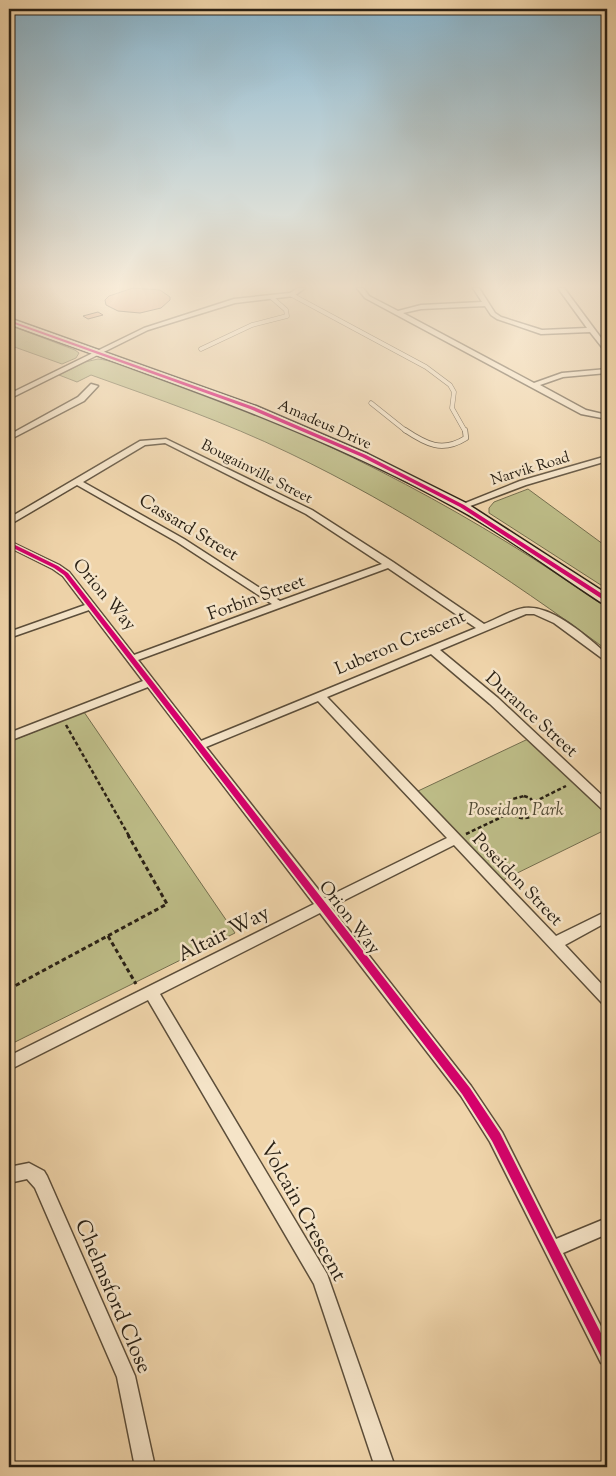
<svg xmlns="http://www.w3.org/2000/svg" width="616" height="1476" font-family="'Sorts Mill Goudy',serif">
<style>
.green{fill:#bdbc87;stroke:#746e4e}
.building{fill:#e2a27e;stroke:#2a2115}
.lines{fill:none;stroke-linecap:round;stroke-linejoin:round}
.lane-far1-casing{stroke:#5c4e3a;stroke-width:5}
.lane-casing{stroke:#5c4e3a;stroke-width:6}
.street-casing{stroke:#5c4e3a;stroke-width:3}
.secondary-casing{stroke:#2a2115;stroke-width:3}
.path-far1{stroke:#2a2115;stroke-width:2.5;stroke-dasharray:4 2.5;stroke-linecap:butt}
.path{stroke:#2a2115;stroke-width:3;stroke-dasharray:4.5 3;stroke-linecap:butt}
.lane-far1{stroke:#f5e4c8;stroke-width:4}
.lane{stroke:#f5e4c8;stroke-width:4.5}
.street{fill:#f5e4c8;fill-rule:evenodd}
.secondary{fill:#f5e4c8;fill-rule:evenodd}
.cycleway-casing{stroke:#f5e4c8;stroke-width:3}
.cycleway{fill:#d6006c;fill-rule:evenodd}
.labels{text-anchor:middle;stroke-width:5;stroke-linejoin:round;paint-order:stroke}
.far-street-label{font-size:15px;fill:#2a2115;stroke:#f5e4c8}
.street-label{font-size:18px;fill:#2a2115;stroke:#f5e4c8}
.park-label{font-size:18px;font-style:italic;fill:#4f4832;stroke:#f5e4c8}
.near-street-label{font-size:21px;fill:#2a2115;stroke:#f5e4c8}
</style>
<rect width="100%" height="100%" fill="#f0d5ab"/>
<filter id="stains"><feTurbulence type="fractalNoise" baseFrequency=".004" numOctaves="4"/><feColorMatrix values="0 0 0 0 .2 0 0 0 0 .09 0 0 0 0 .02 0 0 0 .5 -.17"/></filter>
<radialGradient id="worn" r=".72"><stop offset=".6" stop-color="#630" stop-opacity="0"/><stop offset="1" stop-color="#630" stop-opacity=".3"/></radialGradient>
<g class="green">
<path d="M9 325 75 350 79 353 76 358 62 364 9 345Z"/>
<path d="M98 359C120 361 166 382 188 389 339 442 477 517 607 608V650C506 576 402 507 289 453 225 422 158 399 91 375L77 382 59 375 85 362Z"/>
<path d="M528 489 607 547V589L489 513V508L494 502Z"/>
<path d="M84 712 235 933 9 1045V742Z"/>
<path d="M528 739 607 815V829L503 880 418 791Z"/>
</g>
<g class="building">
<path d="M133 288 160 290 170 297V300L161 308 140 313 118 311 106 305 105 300 109 296Z"/>
<path d="M98 312 103 315 88 319 83 316Z"/>
</g>
<g class="lines">
<defs>
<g id="lane-far1">
<path d="M292 295 426 367 450 385 454 392 452 408 465 431"/>
<path d="M201 349 252 325 287 316 286 310 271 297"/>
<path d="M371 403 406 431"/>
</g>
<path id="lane" d="M405 430C426 444 442 453 466 438L465 430"/>
<g id="street">
<path d="M298 288H305L294 296 235 303 148 330 9 399V394L144 328 234 299 290 293Z"/>
<path d="M357 288H363L369 296 398 311 421 305 482 302 473 288H479L495 313 501 317 542 330 587 328 558 288H564L607 346V352L605 351 590 332 541 334 497 319 491 315 485 306 421 309 403 313 534 383 562 373 607 369V373L563 377 540 385 586 410 607 415V419L581 414 365 298Z"/>
<path d="M91 384 98 386 84 401 9 440V435L78 397Z"/>
<path d="M166 439 312 510 393 562 484 624C497 619 511 610 524 608 552 604 587 637 607 654V662L554 623 534 614H526L440 650 498 698 607 800V811L603 810 490 704 431 654 327 697 556 936 607 911V922L565 945 607 990V1005L602 1003 454 845 331 907 471 1086 502 1132 556 1239 607 1218V1234L563 1253 607 1338V1366L601 1363 490 1142 461 1096 320 913 160 994 327 1274 395 1467H375L314 1284 148 1000 9 1070V1056L314 904 148 687 9 741V733L143 681 89 610 9 638V632L85 605 63 576 53 569 9 547V541L59 565 69 572 134 655 272 604 177 542 77 485 9 525V518L140 441ZM165 443 306 514 382 564 280 601 184 539 83 482 145 445ZM388 568 476 628 201 741 138 660ZM318 701 447 838 325 898 206 747Z"/>
<path d="M607 456V461L526 485 465 508 462 509 458 506 520 481Z"/>
<path d="M29 1163 44 1171 47 1176 135 1376 155 1467H135L117 1377 35 1188 27 1179 9 1183V1167Z"/>
</g>
<path id="secondary" d="M9 318 256 406 368 454 466 503 607 594V604L602 603C554 572 506 535 456 508 314 429 161 379 9 324Z"/>
</defs>
<use href="#lane-far1" class="lane-far1-casing"/>
<use href="#lane" class="lane-casing"/>
<use href="#street" class="street-casing"/>
<use href="#secondary" class="secondary-casing"/>
<g class="path-far1">
<path d="M66 725 129 836"/>
<path d="M524 796 530 798 537 806 536 814C525 821 515 819 507 809L509 800Z"/>
<path d="M534 802 566 786"/>
<path d="M466 834 510 813"/>
</g>
<g class="path">
<path d="M108 936 136 984"/>
<path d="M9 989 167 904 128 835"/>
</g>
<use href="#lane-far1" class="lane-far1"/>
<use href="#lane" class="lane"/>
<use href="#street" class="street"/>
<use href="#secondary" class="secondary"/>
<defs>
<g id="cycleway">
<path d="M9 320 254 407 366 455 464 505 607 597V602L605 601 460 507 362 457 250 409 9 322Z"/>
<path d="M9 542 58 566 68 573 470 1088 500 1133 607 1345V1363L603 1361 492 1141 462 1094 64 575 54 568 9 546Z"/>
</g>
</defs>
<use href="#cycleway" class="cycleway-casing"/>
<use href="#cycleway" class="cycleway"/>
</g>
<linearGradient id="sky" x2="0" y2="1"><stop stop-color="#89b6cf"/><stop offset="0.58" stop-color="#f8ecd9"/><stop offset="1" stop-color="#f8ecd9" stop-opacity="0"/></linearGradient>
<rect width="616" height="494" fill="url(#sky)"/>
<g class="labels">
<g class="far-street-label">
<text transform="translate(325 424) rotate(24)" y="5">Amadeus Drive</text>
<text transform="translate(530 468) rotate(-17)" y="5">Narvik Road</text>
<text transform="translate(257 471) rotate(27)" y="5">Bougainville Street</text>
</g>
<g class="street-label">
<text transform="translate(189 527) rotate(31)" y="6">Cassard Street</text>
<text transform="translate(105 594) rotate(50)" y="6">Orion Way</text>
<text transform="translate(256 597) rotate(-20)" y="6">Forbin Street</text>
<text transform="translate(400 642) rotate(-23)" y="6">Luberon Crescent</text>
<text transform="translate(532 714) rotate(42)" y="6">Durance Street</text>
<text transform="translate(518 879) rotate(46)" y="6">Poseidon Street</text>
<text transform="translate(350 917) rotate(52)" y="6">Orion Way</text>
</g>
<g class="park-label">
<text x="516" y="815">Poseidon Park</text>
</g>
<g class="near-street-label">
<text transform="translate(223 933) rotate(-27)" y="7">Altair Way</text>
<text transform="translate(304 1211) rotate(61)" y="7">Volcain Crescent</text>
<text transform="translate(114 1296) rotate(67)" y="7">Chelmsford Close</text>
</g>
</g>
<rect width="616" height="1476" fill="none" stroke="#f0d5ab" stroke-width="30"/>
<rect x="10" y="10" width="596" height="1456" fill="none" stroke="#2a2115" stroke-width="2.5"/>
<rect x="15" y="15" width="586" height="1446" fill="none" stroke="#2a2115"/>
<rect width="100%" height="100%" filter="url(#stains)"/>
<rect width="100%" height="100%" fill="url(#worn)"/>
</svg>
